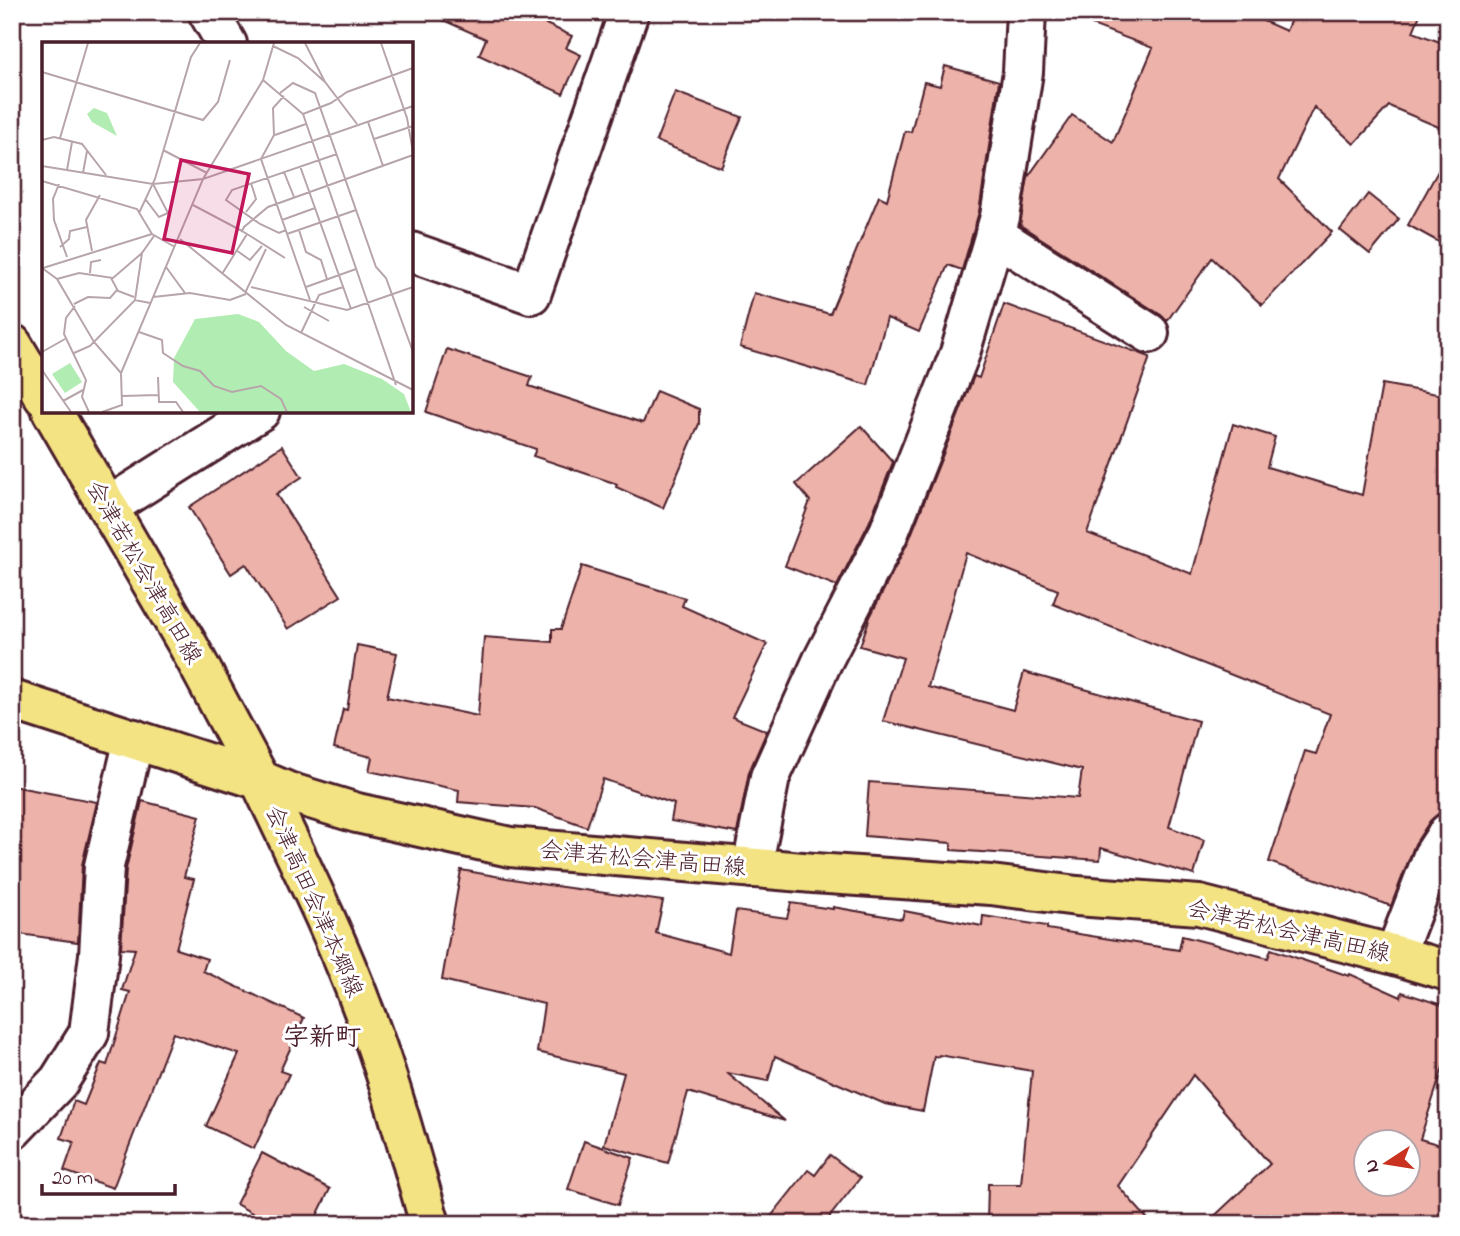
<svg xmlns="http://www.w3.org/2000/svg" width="1460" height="1236" font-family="'Indie Flower','Klee One',sans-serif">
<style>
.building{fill:#edb2a9;stroke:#4a1f2b;stroke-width:2;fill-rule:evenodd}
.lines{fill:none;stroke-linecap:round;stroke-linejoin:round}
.minor-casing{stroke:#4a1f2b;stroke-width:44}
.major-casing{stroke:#4a1f2b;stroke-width:44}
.minor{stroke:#fff;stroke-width:38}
.major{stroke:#f4e382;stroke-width:38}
.labels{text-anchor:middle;stroke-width:6;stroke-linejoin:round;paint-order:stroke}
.street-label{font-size:23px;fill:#4a1f2b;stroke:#fff}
.quarter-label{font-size:26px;font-weight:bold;fill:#4a1f2b;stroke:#fff}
.inset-road{fill:none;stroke:#b7a5aa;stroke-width:2}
.view{fill:#c2185b;fill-opacity:0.15;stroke:#c2185b;stroke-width:3.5}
.inset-edge{fill:none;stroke:#4a1f2b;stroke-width:3.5}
</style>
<rect width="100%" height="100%" fill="#fff"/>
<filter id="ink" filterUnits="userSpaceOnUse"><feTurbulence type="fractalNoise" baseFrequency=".0143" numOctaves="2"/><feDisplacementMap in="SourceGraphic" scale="14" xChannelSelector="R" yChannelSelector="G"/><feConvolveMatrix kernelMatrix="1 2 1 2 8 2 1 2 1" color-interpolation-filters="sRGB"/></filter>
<g filter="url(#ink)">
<g class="building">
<path d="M425 12H520L572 36 566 48 581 55 563 94 479 55 486 39Z"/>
<path d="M1069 12H1243L1286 31 1294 12H1421L1413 32 1448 45V131L1389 106 1354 144 1314 107 1279 179 1332 232 1262 305 1212 258 1167 321 1161 315 1020 225 1028 177 1072 115 1113 142 1153 48 1068 16Z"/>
<path d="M945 66 999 81 979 212 962 270 948 265 919 332 887 318 868 385 740 347 754 293 830 314 879 196 887 200 905 131 911 132 924 82 940 86Z"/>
<path d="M675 92 742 117 721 167 656 141Z"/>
<path d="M1448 153V247L1408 225Z"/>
<path d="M1368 194 1399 219 1370 254 1340 230Z"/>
<path d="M1004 304 1150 357 1087 533 1192 574 1233 424 1275 437 1267 467 1362 495 1382 384 1448 396V810L1438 814 1430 821 1415 844 1391 906 1269 862 1305 751 1316 754 1330 714 1053 604 1058 590 966 553 928 687 1013 710 1024 672 1198 721 1169 827 1204 840 1194 875 1101 848 1100 860 951 850V843L865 836 869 782 1078 798 1082 770 883 721 903 658 860 646 870 617 909 540 974 376 979 378Z"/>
<path d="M447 349 532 377 529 386 643 423 656 391 699 409V424L663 508 616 487 617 484 533 456 536 449 426 412Z"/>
<path d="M861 426 893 462 869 523 837 586 785 566 810 501 796 484Z"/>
<path d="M282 446 302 477 276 494 341 596 288 629 246 564 231 574 189 507Z"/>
<path d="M582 566 685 598 682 606 767 644 732 717 767 731 749 772 737 833 671 821 674 804 603 779 587 827 535 808 458 802 459 790 369 771 372 757 334 748 343 709 347 710 357 645 397 653 387 697 478 716 484 637 552 642V629H561Z"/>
<path d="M12 786 97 802 82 865 78 942 12 933Z"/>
<path d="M142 801 200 816 184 877 194 879 176 949 207 959 203 971 304 1018 280 1071 289 1074 254 1149 206 1126 239 1054 173 1033 113 1188 64 1171 74 1142 61 1138 74 1101 84 1105 101 1063 107 1065 130 992 122 990 135 949 121 948 126 869Z"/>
<path d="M461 870 541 884 663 901 656 933 729 953 736 911 787 918 791 903 833 909V907L902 919 904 911 982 926 983 916 1047 926V929L1179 950 1182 936 1268 958 1271 949 1349 976 1350 974 1401 997 1402 992 1448 1007V1052L1420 1139 1448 1147V1224H1206L1270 1164 1193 1075 1118 1186 1152 1224H987L988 1184H1021L1032 1071 939 1055 938 1057 934 1056 923 1111 885 1104 775 1056 768 1081 727 1073 785 1121 688 1092 668 1163 604 1145 624 1073 537 1052 544 1004 442 980ZM1366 1142H1408V1184H1366Z"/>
<path d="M584 1141 633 1158 618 1205 568 1189Z"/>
<path d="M262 1153 330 1189 313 1224H272L236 1204Z"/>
<path d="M830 1155 860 1178 824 1224H765L808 1170 815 1175Z"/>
</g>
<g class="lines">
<defs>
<g id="minor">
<path d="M208 12 227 44"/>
<path d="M995 235 1149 333"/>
<path d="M411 252 531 294 629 12"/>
<path d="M108 507 260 411"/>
<path d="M752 868 770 777 822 662 889 532 960 353 1000 217 1023 72 1026 12"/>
<path d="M1395 955 1433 856 1448 833"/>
<path d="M12 1130 59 1081 89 1033 99 955 104 866 134 739"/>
</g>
<g id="major">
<path d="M12 344 44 397"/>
<path d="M52 411 189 647 260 780 288 792 357 813 510 847 814 873 991 885 1077 896 1199 905 1395 955 1448 971"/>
<path d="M12 700 260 780C296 856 334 931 363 1009 390 1079 409 1152 430 1224"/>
</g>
</defs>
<use href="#minor" class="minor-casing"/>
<use href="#major" class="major-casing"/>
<use href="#minor" class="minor"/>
<use href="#major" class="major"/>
</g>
</g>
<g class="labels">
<g class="street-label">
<text transform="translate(145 572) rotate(60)" y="8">会津若松会津高田線</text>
<text transform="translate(643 858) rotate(5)" y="8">会津若松会津高田線</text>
<text transform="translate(315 901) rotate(66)" y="8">会津高田会津本郷線</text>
<text transform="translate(1289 930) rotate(13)" y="8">会津若松会津高田線</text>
</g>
<g class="quarter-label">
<text x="322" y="1045">字新町</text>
</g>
</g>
<g transform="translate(42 42)">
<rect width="371" height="371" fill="#fff"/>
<path d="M52 66 65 71 75 94 50 80 45 72ZM196 272 217 280 244 309 272 329 302 322 340 337 362 352 369 370H158L131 340 132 316 153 277ZM28 321 40 340 23 351 10 332Z" fill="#b1edb2"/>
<path class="inset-road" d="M263 1 283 40M339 1 365 76 371 110M231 4 256 16 283 40 315 82M0 30 161 78 176 60 188 18M221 38 261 72 354 343M238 51 251 41 273 51 334 225 344 236 371 310M242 54 231 66 232 93 219 117 268 258M261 72 289 61 305 50 371 26M326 80 341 124M233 93 264 82M18 96 46 1M332 97 371 84M0 98 12 95 40 102 64 133M121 108 165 131M0 124 111 142 161 137 221 38 232 1M258 124 309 267M25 128 30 100M242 130 252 155M41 131 45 109M0 139 95 167 110 192 133 205M17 142 11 157 12 178 25 215M104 158 117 175 126 171 111 142M151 163 200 189M204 170 214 157 209 141M97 171 113 137 149 15 158 1M240 178 273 166M244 188 237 191 218 182 184 158 190 148 295 112M257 188 264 210 279 218 285 237M205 192 243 216M245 192 314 168M138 197 244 283 371 348M18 205 27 197 28 189 45 185M194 208 208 218 220 204M50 209 44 178 58 153M124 225 143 251M0 226 15 237 52 300 79 331M1 226 110 192M48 231 49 220 59 218M180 232 205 192 200 189 202 185 226 165 371 113M69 236 76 249 92 255M15 237 37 231 71 236 100 211M209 245 305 268 371 245M264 245 314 227M203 251 224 207M111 255 148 251 188 258 204 252M93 258 100 211 112 194M32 262 46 255 68 256 75 248M33 264 24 276 22 292 44 338 40 355 47 370M262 265 287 279M97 290 120 298 121 311 141 324 158 329 172 344 190 350 219 344 239 357 245 370M259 291 277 253 301 245M0 310 23 297M32 311 48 304 93 258 108 261M0 328 29 370M116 335 117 360H134L141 370M80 354 116 353M21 359 41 348M60 370 80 363 79 331 161 137 371 64"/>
<path class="view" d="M139 118 207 132 190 211 122 197Z"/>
<rect width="371" height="371" class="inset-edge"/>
</g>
<rect width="1460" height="1236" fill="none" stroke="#fff" stroke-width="42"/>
<rect x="21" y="21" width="1418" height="1194" fill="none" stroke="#4a1f2b" stroke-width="2.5" filter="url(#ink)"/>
<g transform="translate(1387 1163) rotate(258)"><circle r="33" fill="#ffffff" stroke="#b7a5aa" stroke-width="2"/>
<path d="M0-5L12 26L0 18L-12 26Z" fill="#c8321e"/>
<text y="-10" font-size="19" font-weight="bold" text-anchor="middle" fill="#4a1f2b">N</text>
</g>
<path d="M42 1184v10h133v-10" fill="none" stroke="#4a1f2b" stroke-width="3.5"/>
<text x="52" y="1184" font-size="21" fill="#4a1f2b" stroke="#ffffff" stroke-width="5" paint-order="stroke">20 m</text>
</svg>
